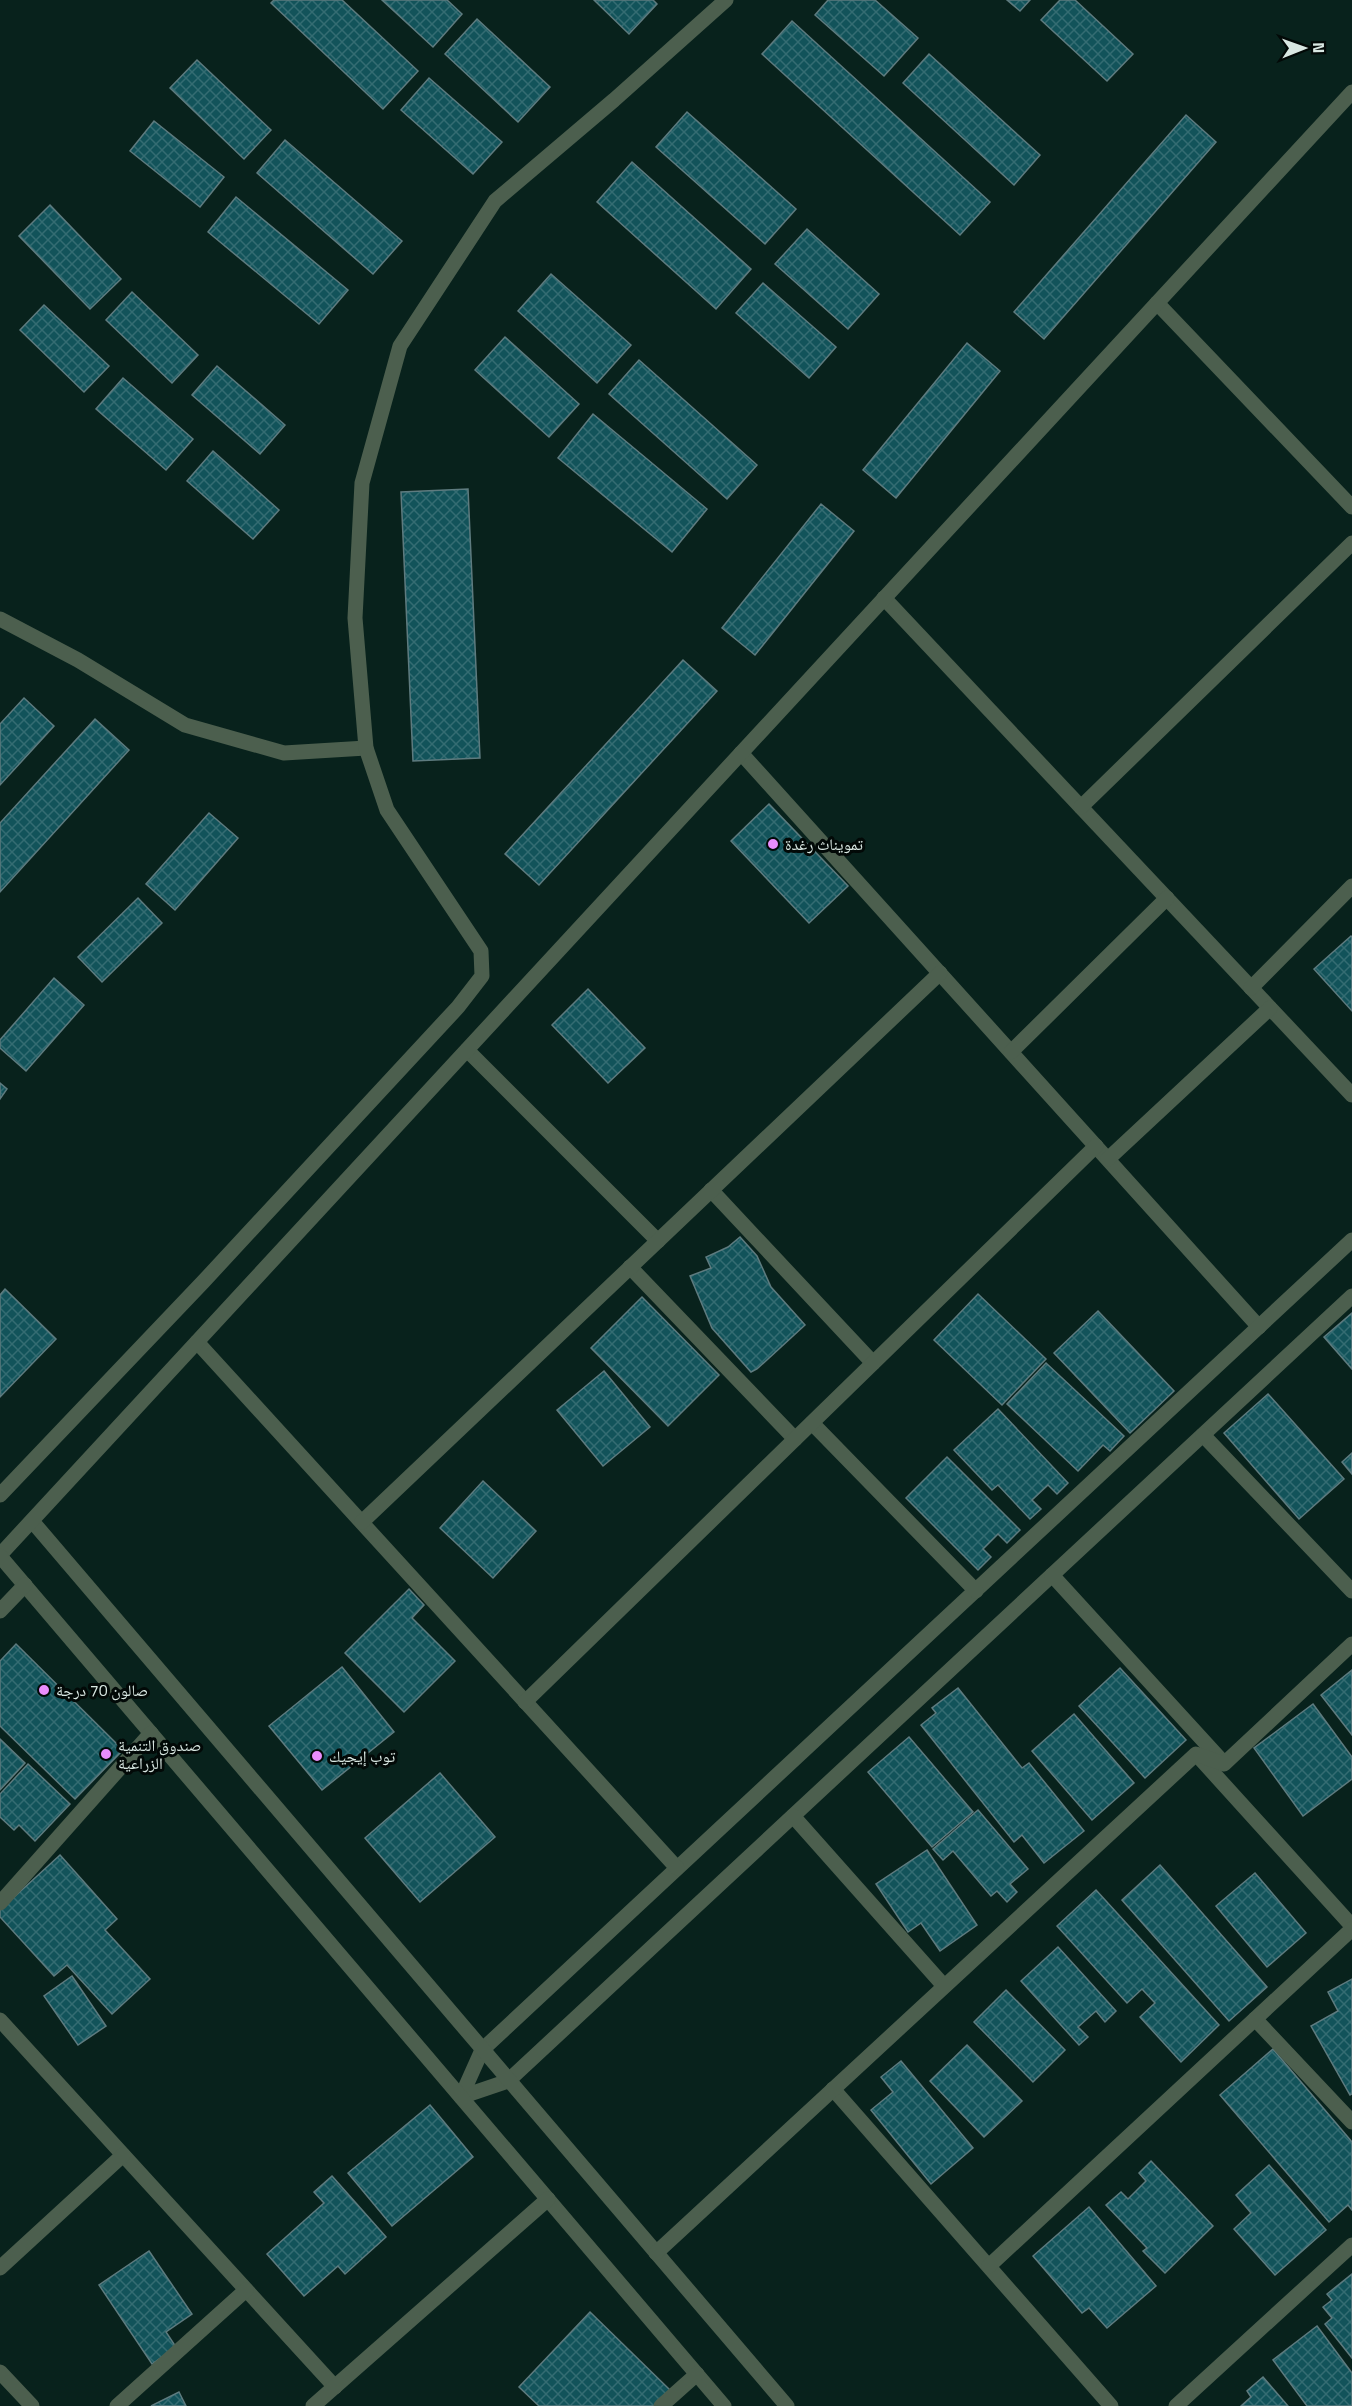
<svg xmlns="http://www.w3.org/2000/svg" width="1352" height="2406" font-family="'Titillium Web','Noto Naskh Arabic',sans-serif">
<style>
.building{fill:url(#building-cross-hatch);stroke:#5e7b7f;stroke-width:1.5}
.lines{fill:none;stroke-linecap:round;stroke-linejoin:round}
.minor{stroke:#4c5f4e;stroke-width:15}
.poi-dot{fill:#ea8dfd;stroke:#020907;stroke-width:2}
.labels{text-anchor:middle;stroke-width:6;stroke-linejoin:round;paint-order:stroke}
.poi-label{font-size:16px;fill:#d9e8e3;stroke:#020907;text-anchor:start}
</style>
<defs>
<pattern id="building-cross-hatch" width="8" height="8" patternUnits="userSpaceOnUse" patternTransform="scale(1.5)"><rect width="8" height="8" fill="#12535a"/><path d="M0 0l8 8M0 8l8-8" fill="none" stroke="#346c72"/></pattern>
</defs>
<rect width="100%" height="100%" fill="#08221c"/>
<g class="building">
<path d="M274 0H342L418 71 383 109 271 3Z"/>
<path d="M382 0H447L462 14 433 47Z"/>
<path d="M594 0H653L657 4 629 34Z"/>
<path d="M828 0H875L918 38 884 76 815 15Z"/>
<path d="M1007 0H1030L1020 11Z"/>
<path d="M1060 0H1075L1133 54 1107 81 1041 20Z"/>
<path d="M477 19 550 87 518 122 445 54Z"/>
<path d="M792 21 990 202 960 235 762 54Z"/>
<path d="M929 54 1040 155 1014 185 903 83Z"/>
<path d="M197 60 271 130 244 159 170 88Z"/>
<path d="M429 78 502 142 473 174 401 110Z"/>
<path d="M687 112 796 209 765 244 656 147Z"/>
<path d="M1186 115 1216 142 1044 339 1014 312Z"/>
<path d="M154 121 224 177 200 207 130 151Z"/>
<path d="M285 140 402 241 373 274 257 173Z"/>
<path d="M632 162 751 269 716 309 597 202Z"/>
<path d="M236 197 348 290 319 324 208 232Z"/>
<path d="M50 205 121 279 90 309 19 236Z"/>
<path d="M807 229 879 294 848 329 775 264Z"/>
<path d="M551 274 631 345 597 383 518 311Z"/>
<path d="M763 283 836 347 809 378 736 313Z"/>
<path d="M132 292 198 355 172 383 106 320Z"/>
<path d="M44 305 109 366 84 392 20 330Z"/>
<path d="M505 337 579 404 549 437 475 370Z"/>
<path d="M967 343 1000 371 896 498 863 470Z"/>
<path d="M639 360 757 465 727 499 609 394Z"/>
<path d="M217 366 285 425 260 454 192 395Z"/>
<path d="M123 378 193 439 166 470 96 409Z"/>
<path d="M593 414 707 509 672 552 558 458Z"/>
<path d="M213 451 279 510 253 539 187 481Z"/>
<path d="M468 489 480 758 413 761 401 492Z"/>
<path d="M821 504 854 531 755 655 722 628Z"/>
<path d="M683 660 717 691 539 885 505 854Z"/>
<path d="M24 698 54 726 0 785V724Z"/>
<path d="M95 719 129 750 0 892V823Z"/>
<path d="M769 804 848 886 809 923 731 841Z"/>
<path d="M209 813 238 838 175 910 146 884Z"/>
<path d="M138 898 162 923 102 982 78 957Z"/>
<path d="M1351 936 1352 937V1011L1314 969Z"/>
<path d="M54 978 84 1005 26 1071 0 1048V1040Z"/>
<path d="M588 989 645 1048 608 1083 552 1025Z"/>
<path d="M0 1083 7 1089 0 1099Z"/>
<path d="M740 1237 757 1256 771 1287 805 1325 757 1369 751 1372 712 1328 690 1276 711 1268 706 1257 728 1247Z"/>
<path d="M5 1289 56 1339 0 1397V1295Z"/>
<path d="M978 1294 1046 1359 1002 1405 934 1340Z"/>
<path d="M642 1297 719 1375 668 1426 591 1348Z"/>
<path d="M1098 1311 1174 1391 1130 1433 1054 1353Z"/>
<path d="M1352 1313V1369L1324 1337Z"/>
<path d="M1046 1363 1124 1436 1110 1451 1103 1445 1078 1471 1007 1404Z"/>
<path d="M604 1371 650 1427 603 1466 557 1410Z"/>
<path d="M1268 1394 1344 1479 1299 1519 1224 1433Z"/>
<path d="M998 1409 1068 1483 1057 1494 1048 1485 1032 1500 1041 1509 1030 1519 998 1485 992 1490 954 1450Z"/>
<path d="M1352 1453V1474L1342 1462Z"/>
<path d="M947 1457 1020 1530 1007 1543 998 1534 983 1549 991 1557 978 1570 906 1498Z"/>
<path d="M483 1481 536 1531 493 1578 440 1528Z"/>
<path d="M409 1589 424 1605 412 1618 455 1661 404 1712 345 1653Z"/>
<path d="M16 1644 123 1750 75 1799 0 1726V1661Z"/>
<path d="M342 1667 394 1732 322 1790 269 1726Z"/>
<path d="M1120 1668 1186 1740 1145 1778 1079 1706Z"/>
<path d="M1352 1670V1735L1321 1695Z"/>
<path d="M958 1688 1022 1768 1029 1763 1084 1831 1044 1863 1022 1835 1014 1842 921 1725 936 1713 932 1708Z"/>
<path d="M1313 1704 1352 1757V1779L1303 1816 1254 1748Z"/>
<path d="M1074 1714 1134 1783 1092 1820 1032 1751Z"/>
<path d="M909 1737 973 1812 932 1847 868 1772Z"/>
<path d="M0 1739 25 1763 0 1790Z"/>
<path d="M28 1764 70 1804 35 1841 19 1825 14 1830 0 1817V1794Z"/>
<path d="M440 1773 495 1837 420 1902 365 1838Z"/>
<path d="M978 1810 1028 1869 1010 1884 1017 1892 1007 1902 997 1891 991 1896 953 1851 943 1860 933 1849Z"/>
<path d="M927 1850 977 1925 940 1951 921 1923 908 1932 876 1884Z"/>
<path d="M60 1855 117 1919 105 1930 150 1979 112 2014 67 1965 54 1976 0 1917V1910Z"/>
<path d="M1160 1865 1267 1987 1229 2021 1122 1900Z"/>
<path d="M1255 1873 1306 1933 1267 1967 1216 1906Z"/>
<path d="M1096 1890 1219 2025 1181 2062 1140 2017 1155 2003 1142 1989 1127 2003 1057 1926Z"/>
<path d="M1058 1947 1116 2011 1105 2022 1096 2011 1078 2027 1088 2037 1079 2045 1021 1981Z"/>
<path d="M72 1976 106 2026 78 2045 44 1996Z"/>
<path d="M1352 1979V2094L1350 2095 1311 2026 1338 2011 1328 1992Z"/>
<path d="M1006 1990 1065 2050 1033 2082 974 2022Z"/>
<path d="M967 2045 1022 2101 984 2137 930 2081Z"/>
<path d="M1273 2049 1352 2142V2210L1348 2205 1329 2222 1220 2095Z"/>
<path d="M901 2061 973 2148 931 2184 871 2110 893 2092 881 2077Z"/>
<path d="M430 2105 473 2157 392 2226 348 2173Z"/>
<path d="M1151 2161 1213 2226 1165 2273 1143 2251 1147 2248 1106 2205 1121 2192 1128 2199 1146 2181 1139 2173Z"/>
<path d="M1269 2165 1326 2230 1275 2275 1234 2229 1251 2213 1236 2195Z"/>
<path d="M332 2176 386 2237 345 2274 338 2266 304 2296 267 2254 324 2203 314 2192Z"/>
<path d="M1089 2207 1156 2286 1107 2328 1089 2308 1082 2313 1033 2256Z"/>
<path d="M149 2251 192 2314 166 2332 176 2347 152 2364 99 2285Z"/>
<path d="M1352 2274V2358L1325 2324 1332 2318 1323 2307 1332 2300 1327 2294Z"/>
<path d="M590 2312 671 2391 656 2406H539L519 2387Z"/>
<path d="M1317 2326 1352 2373V2406H1307L1273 2360Z"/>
<path d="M1263 2377 1288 2406H1241L1251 2397 1247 2391Z"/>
<path d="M179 2392 186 2406H151Z"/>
</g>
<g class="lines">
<g class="minor">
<path d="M1157 303 1352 507"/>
<path d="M884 598 1352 1095"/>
<path d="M0 619 78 660 185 725 284 753 366 748"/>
<path d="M741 753 1259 1327"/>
<path d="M1081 807 1352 543"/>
<path d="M1251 988 1352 886"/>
<path d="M467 1050 658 1241"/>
<path d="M1011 1052 1167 898"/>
<path d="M1108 1159 1270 1008"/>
<path d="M711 1190 873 1363"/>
<path d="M1352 1240 482 2050 461 2097 508 2081 1352 1296"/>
<path d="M630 1267 795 1439"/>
<path d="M197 1342 677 1868"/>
<path d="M812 1423 976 1591"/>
<path d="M1203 1435 1352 1591"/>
<path d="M0 1495 203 1282 458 1007 482 976 481 951 387 810 366 748 355 618 362 483 400 346 495 201 614 100 726 0"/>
<path d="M32 1521 787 2406"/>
<path d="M362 1522 940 973"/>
<path d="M0 1555 1352 92"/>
<path d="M0 1556 724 2406"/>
<path d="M1052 1575 1222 1761"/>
<path d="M0 1611 25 1585"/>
<path d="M525 1702 1096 1146"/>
<path d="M1197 1755 1352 1926"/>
<path d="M793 1816 944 1986"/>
<path d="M0 1903 151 1733"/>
<path d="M1255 2019 1352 2122"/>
<path d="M0 2020 335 2387"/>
<path d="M833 2089 1111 2406"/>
<path d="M656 2253 1196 1754 1224 1764 1352 1644"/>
<path d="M989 2266 1352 1929"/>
<path d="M0 2268 123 2155"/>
<path d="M0 2372 32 2406"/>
<path d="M117 2406 246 2290"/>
<path d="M313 2406 548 2199"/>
<path d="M661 2406 697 2374"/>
<path d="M1176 2406 1352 2245"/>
</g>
</g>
<g class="poi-dot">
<circle cx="773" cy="844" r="6"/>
<circle cx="44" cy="1690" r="6"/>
<circle cx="106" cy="1754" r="6"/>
<circle cx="317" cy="1756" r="6"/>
</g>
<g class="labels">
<g class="poi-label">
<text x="785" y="850">تمويناث رغدة</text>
<text x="56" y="1696">صالون 70 درجة</text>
<text x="118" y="1751">صندوق التنمية<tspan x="118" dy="18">الزراعية</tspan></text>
<text x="329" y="1762">توب إيجيك</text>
</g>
</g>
<g transform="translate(1304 48) rotate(89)" stroke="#020907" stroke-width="4.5" paint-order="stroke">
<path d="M0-4.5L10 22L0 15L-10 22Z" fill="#d9e8e3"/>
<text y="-9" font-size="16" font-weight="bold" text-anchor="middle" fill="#d9e8e3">N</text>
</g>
</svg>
